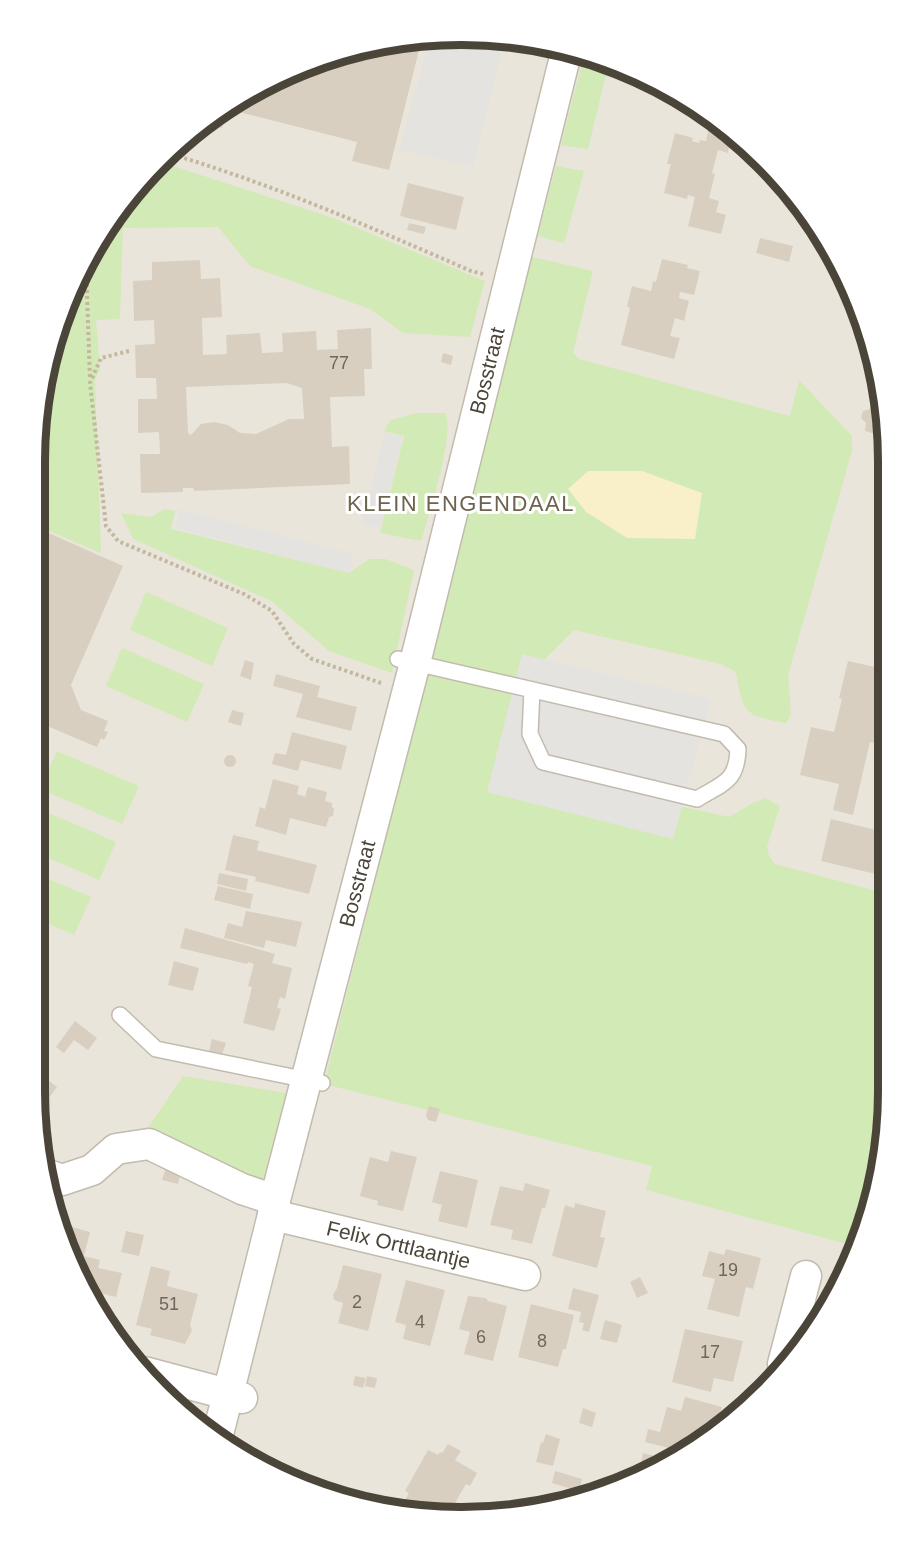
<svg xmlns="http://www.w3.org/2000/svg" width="923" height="1552" font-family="Arial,sans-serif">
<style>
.residential{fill:#eae5da}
.green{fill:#d2eab5}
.sand{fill:#f9efc9}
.parking{fill:#e5e3e0}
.building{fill:#d8cfc1;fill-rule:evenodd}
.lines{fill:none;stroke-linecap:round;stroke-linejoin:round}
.lane-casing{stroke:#c2bbae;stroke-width:18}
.street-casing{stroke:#c2bbae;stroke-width:33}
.path{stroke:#c4b79f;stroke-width:4;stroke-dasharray:3 3;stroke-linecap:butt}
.lane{stroke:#fff;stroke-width:15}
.street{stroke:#fff;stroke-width:30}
.labels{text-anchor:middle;stroke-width:6;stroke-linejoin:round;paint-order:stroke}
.number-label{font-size:18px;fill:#6e675b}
.street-label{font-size:21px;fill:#4b4439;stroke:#fff}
.neighbourhood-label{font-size:22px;letter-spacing:1.5px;fill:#6e6250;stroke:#fff}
.rim{fill:none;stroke:#4b4439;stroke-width:8}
</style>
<rect width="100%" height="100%" fill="#f6f3ec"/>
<path class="residential" d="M462 35 545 43 625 67 699 107 782 180 831 248 874 351 888 433V1119L866 1228 816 1328 721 1429 599 1495 462 1517 325 1495 202 1429 123 1350 57 1227 35 1090V433L57 324 107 224 160 159 225 106 298 67 379 43Z"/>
<g class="green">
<path d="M584 55 609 62 588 149 561 145Z"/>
<path d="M158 161 333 218 485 281 470 337 403 333 370 309 250 266 218 227 123 228 120 319 96 320 100 370 95 379 101 553 35 525V433L57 324 107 224Z"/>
<path d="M556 166 584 171 564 243 538 236Z"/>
<path d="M532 257 593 271 573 353 579 359 790 416 799 380 852 436V451L788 675 791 714 786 723C744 716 743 713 736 672L721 664 574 630 511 693 517 715 523 772 729 817 753 803 765 798 780 806 767 847 769 856 775 864 888 894V1119L866 1228 852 1255 854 1246 646 1190 652 1166 324 1084Z"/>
<path d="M417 413H445C456 432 428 517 421 541L380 533 404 436 384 431 391 420Z"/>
<path d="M165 509 175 511 171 529 349 573 369 559H385L414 570 392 673 329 651 271 601 133 539 121 513 151 517Z"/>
<path d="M146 592 228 628 212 666 130 630Z"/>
<path d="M122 648 204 684 187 722 106 686Z"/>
<path d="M57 751 139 786 122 824 40 789Z"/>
<path d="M35 807 116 842 99 880 35 852Z"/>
<path d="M35 873 91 897 74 935 35 918Z"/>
<path d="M183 1076 286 1093 261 1186 146 1131Z"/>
</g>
<path class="sand" d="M588 471H642L702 493 695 539 627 538 586 512 568 489Z"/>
<g class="parking">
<path d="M462 35 477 36 502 50 473 167 399 150 430 38Z"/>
<path d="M384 433 402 437 381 529 362 524Z"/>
<path d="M180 509 354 554 349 573 175 528Z"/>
<path d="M522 654 711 699 673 839 487 792Z"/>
</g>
<g class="building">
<path d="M422 38 389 170 352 161 357 142 227 109 222 128 204 123 225 106 298 67 379 43Z"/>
<path d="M711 117 742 144 730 141 728 153 718 150 712 173 715 174 709 198 719 201 716 212 726 215 721 234 688 226 695 197 688 195 687 199 664 193 671 164H667L675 133 693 138 692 141 699 143 700 140 706 141Z"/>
<path d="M408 183 464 197 456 230 400 216Z"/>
<path d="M409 223 426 227 424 234 407 230Z"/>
<path d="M760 238 793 246 789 262 756 253Z"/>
<path d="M662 259 688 265 687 268 700 271 694 295 680 292 679 298 689 301 684 321 675 318 670 336 680 338 674 359 621 345 630 308 627 306 632 286 651 291 653 281 656 282Z"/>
<path d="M200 260 201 279 220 278 222 317 202 318 203 355 227 354 226 335 260 333 262 353 283 352 282 333 316 331 317 350 338 349 337 330 371 328 372 369H364L365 396 330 397 332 447 349 446 350 484 194 491 193 488H183V492L141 493 140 454H160L159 432 138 433V399H157L156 378H136L135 345 155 344 154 320 134 321 133 281 152 280V262ZM287 383 302 388 304 419H289L256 434 240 433 228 425 214 422 201 424 191 435 188 433 186 387Z"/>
<path d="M443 353 453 356 451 365 441 362Z"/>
<path d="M44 393 50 422 37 425 41 406Z"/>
<path d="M873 401 883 404 888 440 878 438 879 435 865 431 866 423 861 418 862 414 863 411 870 409Z"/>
<path d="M35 527 123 566 71 685 81 710 108 721 104 731 108 732 104 740 101 738 97 747 35 721Z"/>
<path d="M245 660 254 663 251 680 240 676Z"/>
<path d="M848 661 884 669 878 695H880L877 706 888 709V746L870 742 853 815 833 810 839 784 800 775 811 727 834 732 842 699 839 698Z"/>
<path d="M276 674 320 686 317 697 357 707 351 731 296 717 303 694 273 686Z"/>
<path d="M232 710 244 713 241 726 228 722Z"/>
<path d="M292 732 347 746 341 770 301 760 298 771 272 764 275 753 286 755Z"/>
<circle cx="230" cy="761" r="6"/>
<path d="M273 779 299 786 297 794 305 797 308 787 327 792 325 801 332 803V807L334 809 333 816 329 817 326 827 290 818 286 835 255 826 260 807 265 809Z"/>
<path d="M831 819 888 833V877L821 861Z"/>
<path d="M233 835 259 841 257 850 317 865 309 894 255 881 256 877 225 870Z"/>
<path d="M219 873 248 879 246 891 217 884Z"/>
<path d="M218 886 253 894 250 909 214 900Z"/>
<path d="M246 911 302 922 296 947 266 940 264 948 224 938 228 923 242 927Z"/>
<path d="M185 928 275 954 272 963 292 968 285 999 280 997 277 1008 281 1009 274 1031 243 1023 252 987 248 986 254 964 248 962 247 964 180 948Z"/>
<path d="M174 961 199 968 193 991 168 985Z"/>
<path d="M75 1021 97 1038 88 1050 74 1040 64 1053 56 1047Z"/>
<path d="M212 1039 226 1043 222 1054 209 1051Z"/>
<path d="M39 1073 57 1087 38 1112 35 1078Z"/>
<path d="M429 1106 440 1109 436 1122 428 1120 426 1115Z"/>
<path d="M391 1151 417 1157 403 1211 377 1205 378 1201 360 1196 370 1157 388 1162Z"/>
<path d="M166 1168 181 1171 178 1184 162 1180Z"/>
<path d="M440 1171 478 1180 467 1228 438 1221 442 1205 432 1202Z"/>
<path d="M525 1183 550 1190 545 1208H542L532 1244 511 1239 513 1230 490 1225 500 1186 523 1191Z"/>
<path d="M575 1203 606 1211 600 1237 605 1238 597 1268 552 1256 565 1205 574 1208Z"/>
<path d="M72 1227 90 1232 84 1256 100 1260 98 1268 122 1273 116 1297 100 1293 101 1291 93 1289 92 1293 70 1252 74 1253 75 1249 67 1245Z"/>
<path d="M126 1231 144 1235 139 1256 121 1252Z"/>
<path d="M726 1249 761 1258 753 1289 746 1287 739 1317 707 1309 715 1279 702 1276 709 1251 724 1255Z"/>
<path d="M343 1265 382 1274 368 1331 338 1323 343 1303 334 1300 333 1295 337 1288Z"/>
<path d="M151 1266 170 1271 167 1286 198 1294 190 1325 192 1330 185 1344 150 1335 152 1329 136 1325Z"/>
<path d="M640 1277 648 1293 637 1298 630 1282Z"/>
<path d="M406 1280 445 1290 430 1346 403 1339 406 1325 395 1322Z"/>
<path d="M573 1288 599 1295 589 1332 582 1330 584 1323 579 1322 581 1312 568 1309Z"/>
<path d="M468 1296 486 1298 488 1301 507 1306 493 1361 464 1354 470 1332 459 1329Z"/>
<path d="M531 1304 574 1315 566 1349H563L558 1367 518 1357Z"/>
<path d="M605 1320 622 1325 617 1343 600 1339Z"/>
<path d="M685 1329 743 1341 733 1382 714 1378 711 1392 672 1382Z"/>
<path d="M355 1376 366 1378 363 1388 353 1385Z"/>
<path d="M367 1376 377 1378 375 1388 365 1386Z"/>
<path d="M685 1397 722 1407 716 1432 696 1443 691 1442 690 1446 681 1451 645 1442 648 1429 660 1432 667 1407 681 1411Z"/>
<path d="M583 1408 596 1413 592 1427 579 1423Z"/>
<path d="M546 1434 560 1439 553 1466 536 1462 541 1442 543 1443Z"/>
<path d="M448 1444 461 1451 455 1460 477 1473 470 1486 466 1484 448 1515 401 1507 409 1493 405 1491 428 1450 438 1455 440 1452 442 1453Z"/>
<path d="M643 1453 666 1459 642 1472 643 1468 640 1467Z"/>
<path d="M555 1471 582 1479 579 1491 552 1483Z"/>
</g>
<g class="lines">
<defs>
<g id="lane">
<path d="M460 36 461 35"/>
<path d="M530 41 581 56"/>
<path d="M398 659 724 734 738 749C737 782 723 783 697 799L543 762 530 734 532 690"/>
<path d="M120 1015 156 1049 322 1083"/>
</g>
<g id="street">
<path d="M48 1175 62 1180 92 1170 116 1149 149 1144 242 1189 275 1200"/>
<path id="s1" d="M273 1215 525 1275"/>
<path d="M783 1364 806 1276"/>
<path d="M144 1372 242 1398"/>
<path id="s2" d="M217 1438 273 1215 275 1200 415 663 567 49"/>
</g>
</defs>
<use href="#lane" class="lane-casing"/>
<use href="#street" class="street-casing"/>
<g class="path">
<path d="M167 153C273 184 370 227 471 271L483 274"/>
<path d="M86 266 90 379"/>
<path d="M129 351 101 358 90 383 106 526 118 541 244 594 272 611 294 644 312 659 381 683"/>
</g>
<use href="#lane" class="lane"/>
<use href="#street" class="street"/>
</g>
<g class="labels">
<g class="number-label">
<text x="339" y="369">77</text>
<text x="728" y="1276">19</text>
<text x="357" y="1308">2</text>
<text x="169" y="1310">51</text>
<text x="420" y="1328">4</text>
<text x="481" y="1343">6</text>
<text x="542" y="1347">8</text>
<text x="710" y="1358">17</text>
</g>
<g class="street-label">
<text dy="7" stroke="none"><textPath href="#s2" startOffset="1101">Bosstraat</textPath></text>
<text dy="7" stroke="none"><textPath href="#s2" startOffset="572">Bosstraat</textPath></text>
<text dy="7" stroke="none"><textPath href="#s1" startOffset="129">Felix Orttlaantje</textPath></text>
</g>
<g class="neighbourhood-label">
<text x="461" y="511">KLEIN ENGENDAAL</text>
</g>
</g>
<path d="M0 0H923V1552H0ZM461 45H462A416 416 0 0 1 878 461V1091A416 416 0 0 1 462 1507H461A416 416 0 0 1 45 1091V461A416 416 0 0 1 461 45Z" fill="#fff" fill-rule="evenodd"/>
<path class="rim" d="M461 45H462A416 416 0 0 1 878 461V1091A416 416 0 0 1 462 1507H461A416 416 0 0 1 45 1091V461A416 416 0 0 1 461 45Z"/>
</svg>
